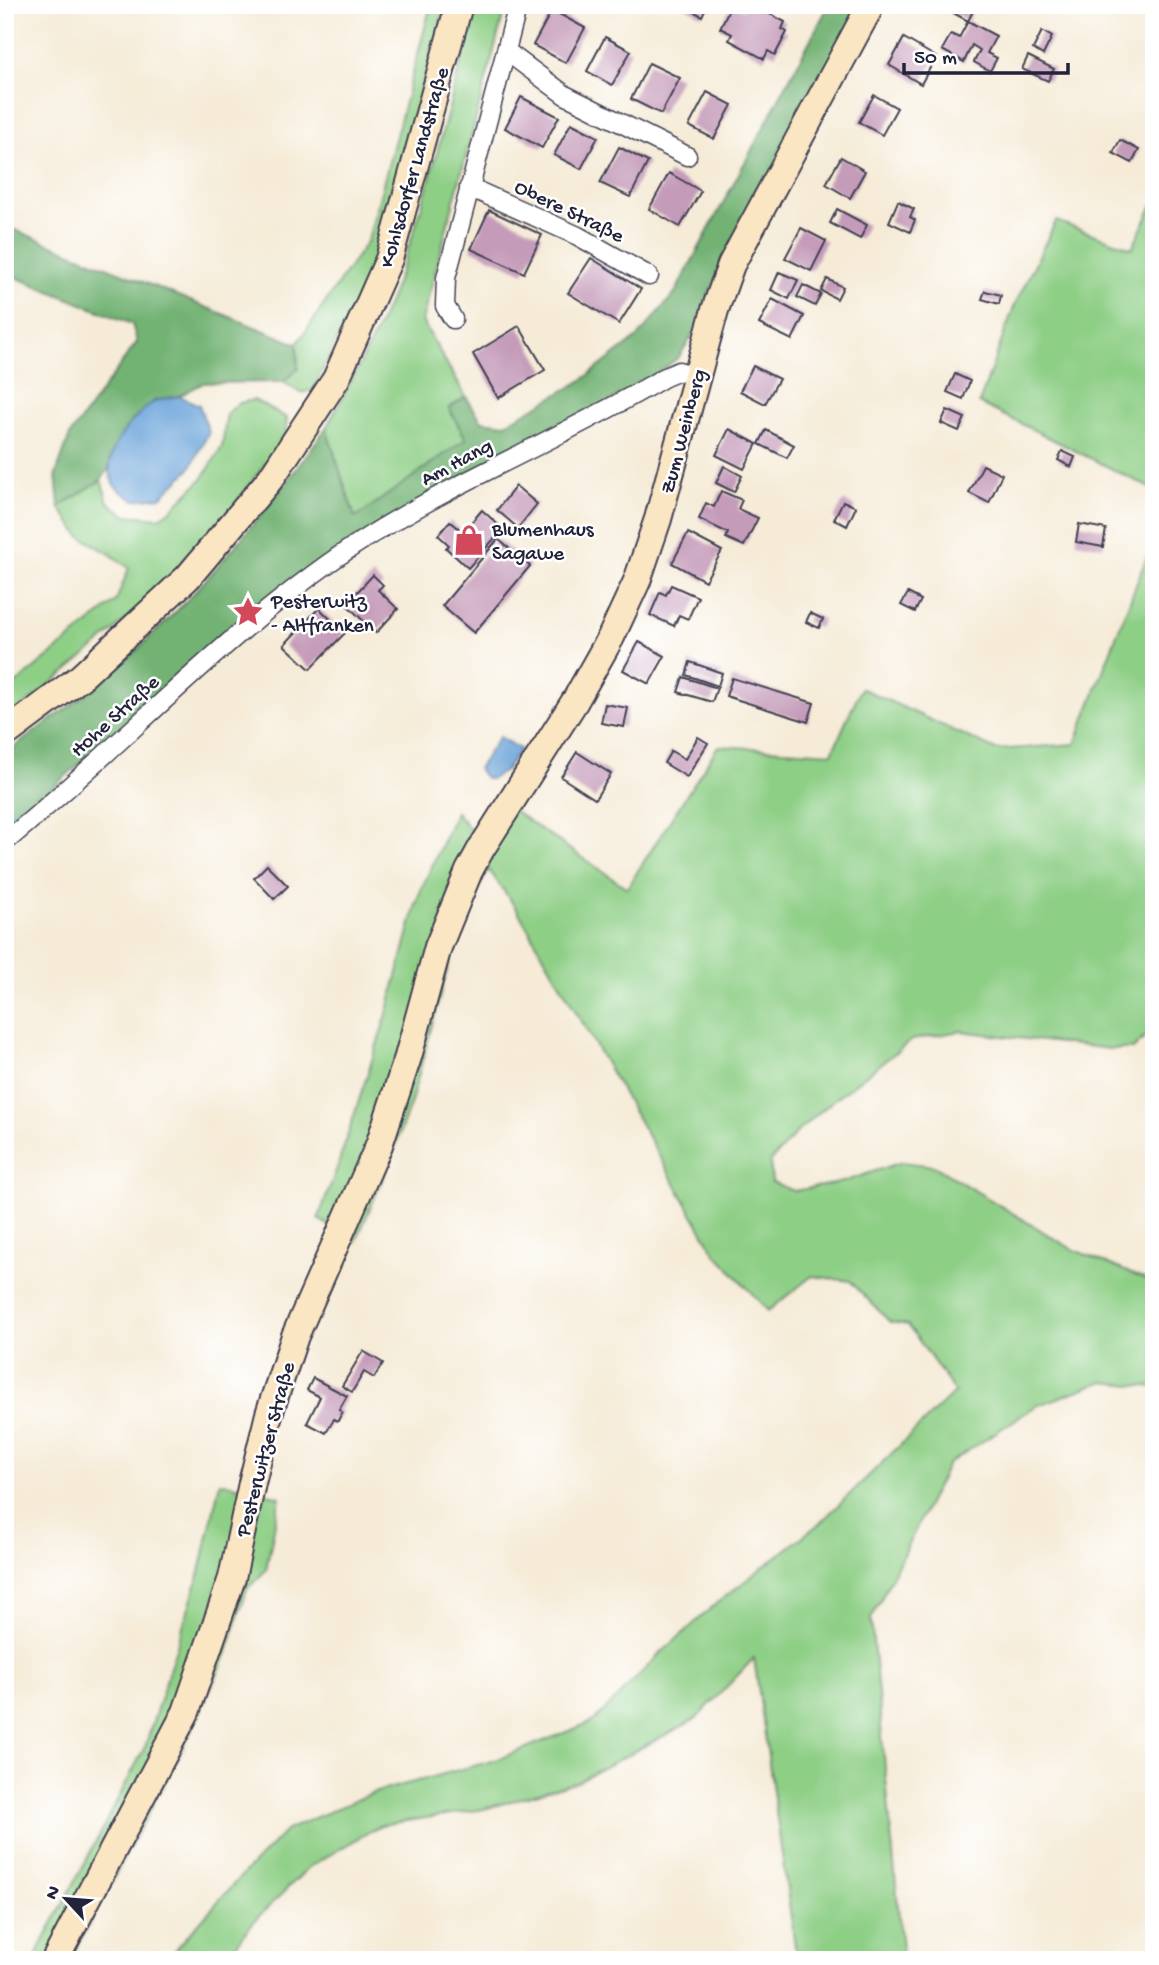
<svg xmlns="http://www.w3.org/2000/svg" width="1159" height="1965" font-family="'Gochi Hand',sans-serif">
<style>
.green{fill:#8ecf86;stroke:#587860;stroke-width:2}
.forest{fill:#72b273;stroke:#4a6a57;stroke-width:2}
.water{fill:#69a3d9;stroke:#46628a;stroke-width:2}
.building{fill:#c59bba}
.lines{fill:none;stroke-linecap:round;stroke-linejoin:round}
.street-casing{stroke:#424052;stroke-width:21}
.secondary-casing{stroke:#424052;stroke-width:30}
.street{stroke:#fff;stroke-width:18}
.secondary{stroke:#fbe6c3;stroke-width:26}
.labels{text-anchor:middle;stroke-width:5;stroke-linejoin:round;paint-order:stroke}
.street-label{font-size:21px;fill:#22223b;stroke:#fff}
.poi-label{font-size:21px;fill:#22223b;stroke:#fff;text-anchor:start}
</style>
<rect width="100%" height="100%" fill="#fff"/>
<filter id="ink" filterUnits="userSpaceOnUse"><feTurbulence type="fractalNoise" baseFrequency=".0143" numOctaves="2"/><feDisplacementMap in="SourceGraphic" scale="14" xChannelSelector="R" yChannelSelector="G"/><feConvolveMatrix kernelMatrix="1 2 1 2 8 2 1 2 1" color-interpolation-filters="sRGB"/></filter>
<filter id="wash" filterUnits="userSpaceOnUse"><feTurbulence type="fractalNoise" baseFrequency=".00686" numOctaves="4" result="noise"/><feDisplacementMap in="SourceGraphic" scale="28" xChannelSelector="R" yChannelSelector="G"/><feGaussianBlur stdDeviation="1.57" result="paint"/><feColorMatrix in="noise" values="0 0 0 0 0 0 0 0 0 0 0 0 0 0 0 0 0 1.4 0 .05"/><feComposite in="paint" operator="in"/></filter>
<g filter="url(#wash)">
<rect width="100%" height="100%" fill="#f5ebd7"/>
<g class="green">
<path d="M431 5H445L376 258 313 390 301 393 283 382 298 369 297 344 368 240Z"/>
<path d="M476 5H506L422 321 466 397 449 409 466 439 355 518 326 428C350 384 374 340 392 294 428 200 450 101 476 5Z"/>
<path d="M1154 203V490L979 403 1014 307 1056 221 1132 248Z"/>
<path d="M254 400 287 418C286 422 287 429 286 434 282 445 265 463 258 473 189 570 99 648 5 720V693L116 601 129 568 110 554 80 536 59 507 101 480 108 502 125 515 159 518 169 512 203 478 222 447 227 413 239 403Z"/>
<path d="M1154 538V1028L1133 1049H1110L960 1031 912 1040 835 1099 800 1129 770 1162 772 1182 794 1191 843 1182 902 1162 934 1166 1072 1249 1154 1283V1387L1101 1382 1036 1406 948 1464 871 1619 903 1960H797L754 1658 696 1719 576 1782 484 1809 381 1825 309 1867 255 1920 225 1960H166L231 1887 286 1830 373 1793 496 1760 594 1721 660 1654 717 1603 820 1523 955 1392 908 1325 890 1322 850 1281 812 1276 768 1311 715 1253 518 911 489 870 475 894 450 959 411 1102 386 1171 356 1241 318 1219 337 1168 387 1014 418 897 456 812 473 833 495 798 627 888 718 746 832 753 861 688 996 750 1075 744Z"/>
<path d="M220 1482 280 1497 266 1570 247 1589 226 1655 183 1748 70 1960H34L145 1747 200 1572Z"/>
</g>
<g class="forest">
<path d="M829 5H861L708 295 695 331 679 357 645 383 441 487 249 619 5 828V754C32 733 60 714 87 693 180 618 257 525 326 428L355 518 466 439 449 408 466 397 482 421 505 424 581 381 639 336 675 293Z"/>
<path d="M5 226 297 344 298 369 283 382 203 383 179 396 154 401 111 456 109 468 101 480 59 507 56 474 70 435 137 342 132 324 5 273Z"/>
</g>
<g class="water">
<path d="M179 396 199 405 209 432 190 469 161 497 134 500C127 495 116 490 113 483 100 454 130 419 152 403 159 398 171 398 179 396Z"/>
<path d="M499 737 520 749 505 771 491 779 485 778 478 769Z"/>
</g>
<g id="blocks">
<g class="building">
<path d="M682 5H707L702 16Z"/>
<path d="M731 5 743 10 745 5H753L785 22 782 29 787 32 775 55 768 51 764 59 729 40 732 34 720 28Z"/>
<path d="M939 5H976L968 21Z"/>
<path d="M552 10 585 28 566 63 533 45Z"/>
<path d="M968 21 996 36 987 53 997 58 990 71 974 62 980 50 972 45 964 62 942 50 951 34 959 38Z"/>
<path d="M1042 31 1052 37 1043 55 1033 49Z"/>
<path d="M605 37 631 51 612 85 587 71Z"/>
<path d="M904 38 936 57 921 84 889 65Z"/>
<path d="M1028 56 1054 69 1048 81 1022 69Z"/>
<path d="M649 63 680 78 661 114 631 99Z"/>
<path d="M707 92 732 105 714 139 689 126Z"/>
<path d="M874 95 897 108 882 135 859 122Z"/>
<path d="M521 97 559 117 542 148 505 128Z"/>
<path d="M571 123 598 137 581 169 554 155Z"/>
<path d="M1120 140 1139 150 1132 163 1113 153Z"/>
<path d="M619 147 648 162 630 197 600 183Z"/>
<path d="M841 157 865 171 850 198 826 184Z"/>
<path d="M669 173 701 191 680 227 649 209Z"/>
<path d="M898 201 914 209 910 217 915 220 910 232 889 222Z"/>
<path d="M837 209 867 225 860 239 830 223Z"/>
<path d="M489 210 542 235 524 273 471 249Z"/>
<path d="M801 228 826 241 811 271 785 258Z"/>
<path d="M591 258 641 289 619 324 568 293Z"/>
<path d="M779 272 798 280 789 299 771 290Z"/>
<path d="M827 279 843 287 837 299 821 291Z"/>
<path d="M803 285 821 294 815 306 797 297Z"/>
<path d="M985 291 1001 295 999 304 982 299Z"/>
<path d="M772 299 804 316 792 340 759 324Z"/>
<path d="M519 326 545 370 498 398 473 354Z"/>
<path d="M753 366 779 379 765 404 740 391Z"/>
<path d="M955 374 970 381 963 399 947 392Z"/>
<path d="M947 410 965 418 959 431 941 423Z"/>
<path d="M729 429 757 444 744 469 716 455Z"/>
<path d="M766 430 794 445 787 458 759 444Z"/>
<path d="M1062 451 1075 457 1071 467 1058 460Z"/>
<path d="M983 465 1002 474 989 503 969 493Z"/>
<path d="M724 466 742 476 734 492 716 483Z"/>
<path d="M516 486 537 504 518 528 497 510Z"/>
<path d="M721 491 742 500 738 509 758 518 744 546 726 538 728 533 699 519 706 503 714 507Z"/>
<path d="M843 501 856 507 847 526 834 519Z"/>
<path d="M482 510 503 529 468 568 446 548 449 545 438 535 450 521 463 532Z"/>
<path d="M1079 524 1106 529 1103 547 1076 542Z"/>
<path d="M688 533 722 551 705 581 672 563Z"/>
<path d="M498 539 530 566 474 633 442 606Z"/>
<path d="M373 575 383 585 378 590 398 609 376 633 346 604Z"/>
<path d="M671 585 698 597 688 619 679 615 674 626 650 615 660 592 666 595Z"/>
<path d="M908 593 921 600 915 612 901 605Z"/>
<path d="M319 608 345 633 310 669 284 645Z"/>
<path d="M810 613 823 619 819 628 806 622Z"/>
<path d="M639 642 665 656 649 684 623 670Z"/>
<path d="M690 662 722 673 718 686 686 675Z"/>
<path d="M683 677 717 688 712 702 678 692Z"/>
<path d="M732 678 814 703 808 722 726 696Z"/>
<path d="M605 704 628 708 624 727 601 723Z"/>
<path d="M698 737 708 743 687 777 664 763 671 751 685 759Z"/>
<path d="M577 752 611 774 595 799 561 777Z"/>
<path d="M267 865 288 886 274 899 254 878Z"/>
<path d="M363 1351 383 1363 374 1378 364 1372 352 1392 342 1386Z"/>
<path d="M313 1378 347 1396 339 1410 342 1412 338 1421 334 1419 326 1433 307 1423 320 1397 307 1390Z"/>
</g>
</g>
</g>
<g filter="url(#ink)">
<use href="#blocks" fill-opacity="0" stroke="#424052" stroke-width="2"/>
<g class="lines">
<defs>
<g id="street">
<path d="M506 51 565 95 687 156"/>
<path d="M469 187 578 236 649 276"/>
<path d="M453 319 445 306 446 278 518 5"/>
<path d="M5 842C127 742 235 621 369 536 464 477 568 435 663 378L679 371 697 377"/>
</g>
<g id="secondary">
<path d="M5 734 81 677 188 577 271 478 336 379 389 259 459 5"/>
<path d="M55 1960 186 1712 232 1578 252 1483 269 1414 295 1336 379 1145 408 1057 438 947 469 871 481 849 575 701 611 637 637 581 658 519 715 310 731 265 871 5"/>
</g>
</defs>
<use href="#street" class="street-casing"/>
<use href="#secondary" class="secondary-casing"/>
<use href="#street" class="street"/>
<use href="#secondary" class="secondary"/>
</g>
</g>
<defs>
<symbol id="shop-bare" viewBox="-9 -9 18 18"><path d="M-5-2.5h2.3a2.7 3.5 0 0 1 5.4 0H5L5.5 6h-11ZM-1.5-2.5h3a1.5 2.3 0 0 0-3 0Z" fill="#d1495b" stroke="#fff" stroke-width="2.5" paint-order="stroke"/></symbol>
<symbol id="sight-bare" viewBox="-9 -9 18 18"><path d="M0-6L1.8-2.2L6-1.7L2.9 1.2L3.7 5.4L0 3.3L-3.7 5.4L-2.9 1.2L-6-1.7L-1.8-2.2Z" fill="#d1495b" stroke="#fff" stroke-width="2.5" paint-order="stroke"/></symbol>
</defs>
<g fill-rule="evenodd">
<use href="#shop-bare" x="447" y="518" width="44" height="44"/>
<use href="#sight-bare" x="226" y="590" width="44" height="44"/>
</g>
<g class="labels">
<g class="street-label">
<text transform="translate(413 167) rotate(-74)" y="7">Kohlsdorfer Landstraße</text>
<text transform="translate(570 210) rotate(26)" y="7">Obere Straße</text>
<text transform="translate(682 431) rotate(-75)" y="7">Zum Weinberg</text>
<text transform="translate(456 461) rotate(-28)" y="7">Am Hang</text>
<text transform="translate(114 715) rotate(-42)" y="7">Hohe Straße</text>
<text transform="translate(264 1449) rotate(-75)" y="7">Pesterwitzer Straße</text>
</g>
<g class="poi-label">
<text x="492" y="535">Blumenhaus<tspan x="492" dy="24">Sagawe</tspan></text>
<text x="271" y="607">Pesterwitz<tspan x="271" dy="24">- Altfranken</tspan></text>
</g>
</g>
<rect width="1159" height="1965" fill="none" stroke="#fff" stroke-width="28"/>
<g transform="translate(66 1899) rotate(296)" stroke="#ffffff" stroke-width="5" paint-order="stroke">
<path d="M0-5L12 26L0 18L-12 26Z" fill="#22223b"/>
<text y="-10" font-size="19" font-weight="bold" text-anchor="middle" fill="#22223b">N</text>
</g>
<path d="M904 63v10h164v-10" fill="none" stroke="#22223b" stroke-width="3.5"/>
<text x="914" y="63" font-size="21" fill="#22223b" stroke="#ffffff" stroke-width="5" paint-order="stroke">50 m</text>
</svg>
